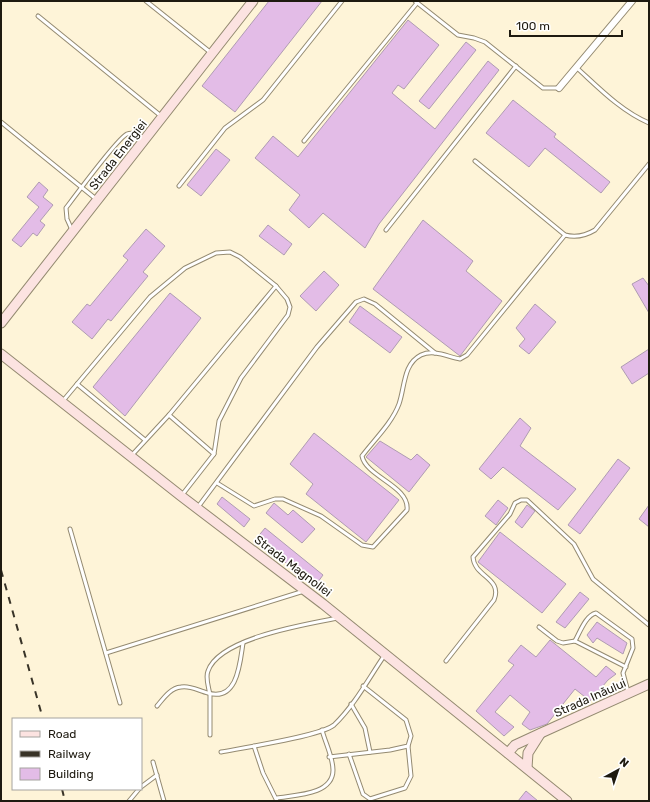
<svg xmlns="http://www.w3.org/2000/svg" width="650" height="802" font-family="Rubik,sans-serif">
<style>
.building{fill:#e3bce7;stroke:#af9cb2}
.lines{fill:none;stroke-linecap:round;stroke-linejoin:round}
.lane-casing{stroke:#948a71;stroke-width:5}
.street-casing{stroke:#948a71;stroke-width:8}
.secondary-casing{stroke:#948a71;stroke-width:11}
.lane{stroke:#fff;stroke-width:3}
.street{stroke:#fff;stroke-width:6}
.secondary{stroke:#fce3e1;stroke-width:9}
.rail{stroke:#383327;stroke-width:2;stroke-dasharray:7 7;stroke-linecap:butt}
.labels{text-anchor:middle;stroke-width:3.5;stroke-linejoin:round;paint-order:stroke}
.street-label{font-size:12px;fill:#1e1a10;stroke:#fff}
</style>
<rect width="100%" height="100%" fill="#fef4d8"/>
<g class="building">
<path d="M269 1H322L235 112 202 86Z"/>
<path d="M408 20 439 45 404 89 398 85 392 93 435 129 488 61 499 70 379 224 365 248 323 213 309 228 289 210 300 195 255 158 273 136 298 157Z"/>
<path d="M466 42 476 50 429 109 419 101Z"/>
<path d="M513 100 556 134 554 137 610 182 601 193 545 148 529 167 486 133Z"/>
<path d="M216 149 230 160 201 196 187 185Z"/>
<path d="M39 182 48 190 43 197 53 205 40 221 45 225 37 236 33 233 21 247 12 240 39 207 27 197Z"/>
<path d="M423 220 473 261 466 271 502 301 460 356 373 289Z"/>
<path d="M268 225 292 244 284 255 259 236Z"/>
<path d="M146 229 165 246 143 272 148 276 111 321 108 319 92 339 72 322 87 304 90 306 128 260 123 256Z"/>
<path d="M324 271 339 285 316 311 300 296Z"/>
<path d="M643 278 649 286V313L632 284Z"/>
<path d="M170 293 201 318 125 416 93 387Z"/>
<path d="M535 304 556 322 529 354 519 346 525 339 516 328Z"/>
<path d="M360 306 402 337 390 353 349 322Z"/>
<path d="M649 349V373L632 384 621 367Z"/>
<path d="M520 418 531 428 520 446 576 489 558 510 503 467 491 479 479 469Z"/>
<path d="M314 433 399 500 366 542 306 494 313 484 290 464Z"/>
<path d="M380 441 411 460 417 454 430 465 409 492 366 457Z"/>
<path d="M618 459 630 468 580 534 568 525Z"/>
<path d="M222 497 250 519 244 527 217 504Z"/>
<path d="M498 500 508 508 496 525 485 516Z"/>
<path d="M274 503 288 515 293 510 315 529 302 543 266 513Z"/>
<path d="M527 505 535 511 522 528 515 522Z"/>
<path d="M649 505V527L639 519Z"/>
<path d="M265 528 323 575 315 586 256 539Z"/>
<path d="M500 532 566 584 542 613 478 562Z"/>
<path d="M580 592 589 599 565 628 556 622Z"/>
<path d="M597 622 627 643 623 654 597 638 593 643 587 635Z"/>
<path d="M550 640 596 677 606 666 616 674 608 680 590 701 575 689 547 724 530 730 522 724 530 712 510 695 495 712 514 727 504 736 476 711 514 665 508 661 521 645 536 657Z"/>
<path d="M526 791 538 801H518Z"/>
</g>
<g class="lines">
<defs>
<g id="lane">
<path d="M146 1 210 52"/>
<path d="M415 1 458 35 474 38 485 42 543 88H559"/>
<path d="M38 16 161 116"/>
<path d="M577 68C599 88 621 111 649 123"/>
<path d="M1 122 96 199"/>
<path d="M304 141 417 3"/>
<path d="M475 161 565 235C576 238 585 236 595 230L649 164"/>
<path d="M179 186 225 128 263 100 342 1"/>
<path d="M72 230 67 219 66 208C75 196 118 138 127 134 133 132 139 135 145 138"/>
<path d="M386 230 516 66"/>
<path d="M77 384 145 440"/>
<path d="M62 402 150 297 185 268 216 253 230 252 240 257 276 286 287 299 290 307 288 315 241 378 219 421 214 454 182 495"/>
<path d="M169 415 214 454"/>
<path d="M132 455 169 415 276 286"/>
<path d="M217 483 254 506 275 499H283L321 516 362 545 373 547 407 510C410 486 366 477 362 456 374 440 392 423 399 404 405 387 403 364 421 355 434 349 448 357 460 359L467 355 565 235"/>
<path d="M198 507 317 347 356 302 364 299 375 304 435 353"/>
<path d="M70 529 120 703"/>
<path d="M539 627 557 641 563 643 575 641 626 667"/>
<path d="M575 641C580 632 586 615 596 613L632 639 633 648 623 673 628 692"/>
<path d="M106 653 304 591"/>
<path d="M446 661 494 600C503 578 474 577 473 557L510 514 515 503 521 500H527L574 544 593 579 649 625"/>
<path d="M351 704 365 728 370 752"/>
<path d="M157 706C163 699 170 688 181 687 190 685 199 691 208 693 238 702 240 662 243 643"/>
<path d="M210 735C210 722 210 708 210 695 209 688 205 678 208 671 219 638 307 624 338 618"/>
<path d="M254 746 263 773 277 801"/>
<path d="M221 752C242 748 321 736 334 725 354 706 369 678 384 656"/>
<path d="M349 754 363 794 370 799 405 788 411 776 408 746"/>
<path d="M329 757 390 750 408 746 411 736 406 720 363 686"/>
<path d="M153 762 164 801"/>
<path d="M141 787 157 775"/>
<path d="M277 798C295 795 333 795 333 770 333 757 325 742 322 730"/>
<path d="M129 801 139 789"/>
</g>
<path id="street" d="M559 88 632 1"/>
<g id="secondary">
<path d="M1 323 253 1"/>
<path d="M1 354 181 496 323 604 567 801"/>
<path d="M508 753 515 745 541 733 649 684"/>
<path d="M527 768 528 753 540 734"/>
</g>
</defs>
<use href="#lane" class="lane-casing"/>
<use href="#street" class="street-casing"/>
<use href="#secondary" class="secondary-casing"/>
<use href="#lane" class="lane"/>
<use href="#street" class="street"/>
<use href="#secondary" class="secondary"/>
<g class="rail">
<path d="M1 570 43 719"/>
<path d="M62 789 65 801"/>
</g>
</g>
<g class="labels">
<g class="street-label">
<text transform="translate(118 155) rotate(-52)" y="4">Strada Energiei</text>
<text transform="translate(293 566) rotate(37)" y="4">Strada Magnoliei</text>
<text transform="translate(590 698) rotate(-24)" y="4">Strada Inăului</text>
</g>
</g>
<rect width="650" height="802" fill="none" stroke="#1e1a10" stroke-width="4"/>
<rect x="12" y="718" width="130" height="72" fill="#ffffff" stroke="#a5a39f"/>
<rect x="20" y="731" width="20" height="6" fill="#fce3e1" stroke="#a5a39f"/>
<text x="48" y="738" font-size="12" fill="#1e1a10">Road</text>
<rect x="20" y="751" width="20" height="6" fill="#383327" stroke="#a5a39f"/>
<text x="48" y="758" font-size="12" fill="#1e1a10">Railway</text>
<rect x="20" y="768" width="20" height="12" fill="#e3bce7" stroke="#a5a39f"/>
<text x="48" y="778" font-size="12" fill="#1e1a10">Building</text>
<g transform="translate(618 770) rotate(40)" stroke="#ffffff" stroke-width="3" paint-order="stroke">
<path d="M0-3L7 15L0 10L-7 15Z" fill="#1e1a10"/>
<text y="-6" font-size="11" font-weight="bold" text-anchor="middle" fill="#1e1a10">N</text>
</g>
<path d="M510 30v6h112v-6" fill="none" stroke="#1e1a10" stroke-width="2"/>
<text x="516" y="30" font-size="12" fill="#1e1a10" stroke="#ffffff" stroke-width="3" paint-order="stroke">100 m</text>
</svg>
